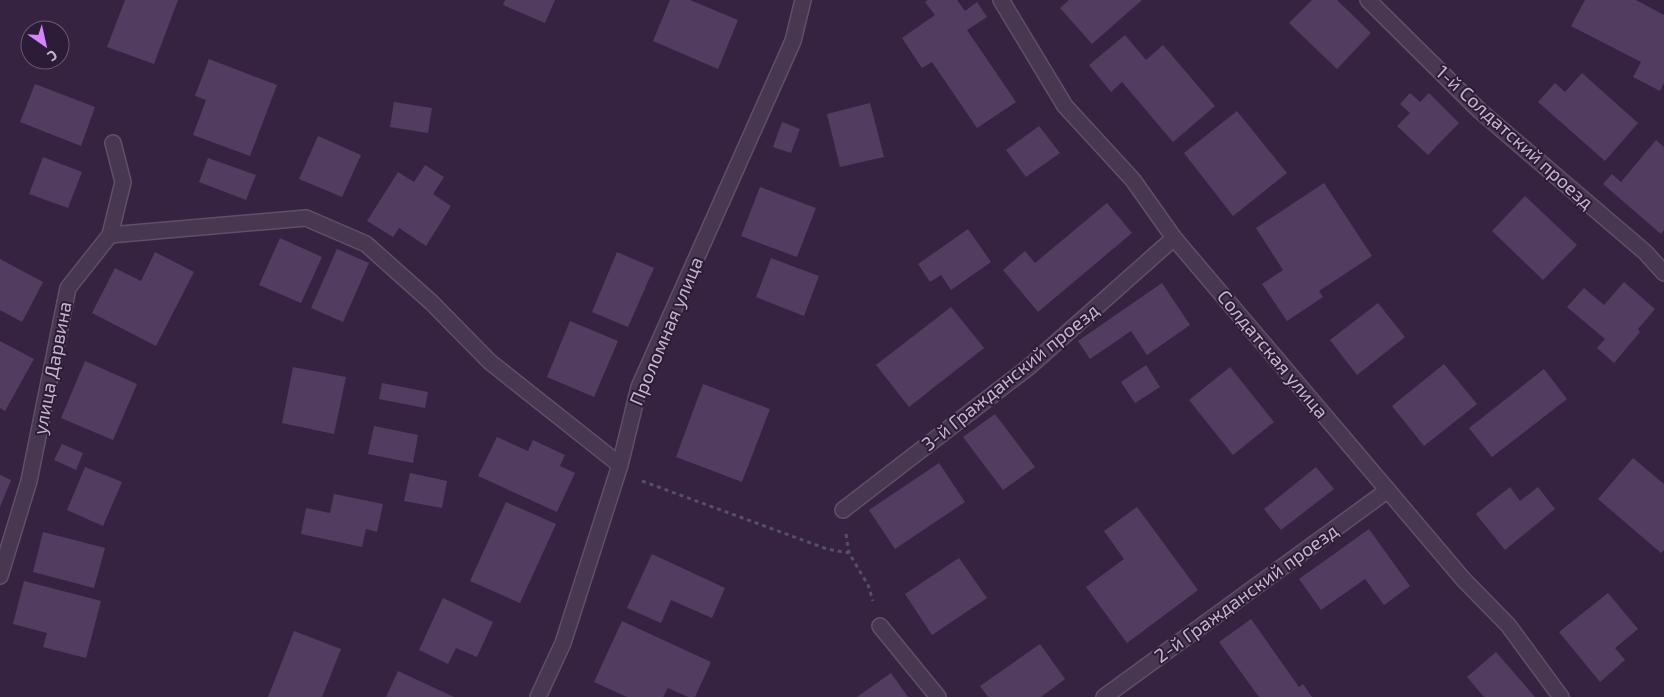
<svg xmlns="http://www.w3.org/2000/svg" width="1664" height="697" font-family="'Exo 2',sans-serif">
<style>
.building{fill:#523d60}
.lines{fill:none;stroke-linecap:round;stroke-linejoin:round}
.minor-casing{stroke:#604f69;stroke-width:18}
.path{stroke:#544f6a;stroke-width:3;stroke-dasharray:4 4;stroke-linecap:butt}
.minor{stroke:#483751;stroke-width:15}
.labels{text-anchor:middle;stroke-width:4;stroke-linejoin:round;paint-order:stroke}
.street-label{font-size:19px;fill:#c4b4cc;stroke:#2d1c37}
</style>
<rect width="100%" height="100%" fill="#362342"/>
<g class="building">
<path d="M125 0H178L154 64 107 47Z"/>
<path d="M505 0H555L545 23 503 5Z"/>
<path d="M670 0H690L738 20 718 69 653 41Z"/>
<path d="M928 0H957L965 11 977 2 987 17 967 30 1016 102 977 128 932 62 922 68 902 38 935 15 925 2Z"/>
<path d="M1069 0H1142L1092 44 1060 8Z"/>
<path d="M1312 0H1337L1371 33 1337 69 1289 23Z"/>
<path d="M1585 0H1636L1664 15V83L1660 91 1633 77 1641 62 1571 26Z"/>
<path d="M1125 35 1146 60 1163 45 1215 106 1173 142 1122 82 1111 92 1089 65Z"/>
<path d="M209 59 277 85 250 156 193 135 206 100 195 96Z"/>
<path d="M1582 73 1638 123 1605 161 1538 102 1555 83 1565 92Z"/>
<path d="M35 84 95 107 81 146 20 122Z"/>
<path d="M1410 93 1420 102 1429 93 1459 123 1428 155 1397 126 1410 113 1400 104Z"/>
<path d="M394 102 432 108 428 133 390 127Z"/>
<path d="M870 103 884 157 840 167 827 114Z"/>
<path d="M1237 111 1287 173 1233 216 1184 153Z"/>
<path d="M782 122 800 129 791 153 773 147Z"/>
<path d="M1039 126 1060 153 1026 177 1006 150Z"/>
<path d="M318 136 361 155 342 197 299 179Z"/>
<path d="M1656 140 1664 147V230L1661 234 1603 184 1612 174 1621 182Z"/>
<path d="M43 157 82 172 68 208 29 194Z"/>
<path d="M208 158 256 175 246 200 199 182Z"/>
<path d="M425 165 444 177 433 194 451 206 426 246 399 228 393 237 367 221 398 172 414 182Z"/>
<path d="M1324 183 1372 256 1319 291 1323 297 1287 321 1262 284 1283 270 1256 228Z"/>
<path d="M760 187 816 208 797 257 741 236Z"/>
<path d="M1525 196 1577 245 1543 280 1492 231Z"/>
<path d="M1107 203 1132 233 1038 312 1003 270 1025 251 1035 263Z"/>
<path d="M968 229 991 262 951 290 941 275 930 282 918 264Z"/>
<path d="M280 238 322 257 301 303 259 285Z"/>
<path d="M337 249 369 263 343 322 311 308Z"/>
<path d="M155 252 194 272 156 346 92 313 115 268 141 281Z"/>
<path d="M617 252 654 268 628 327 592 312Z"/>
<path d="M771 258 819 276 804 316 756 297Z"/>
<path d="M0 259 43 282 22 322 0 310Z"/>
<path d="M1624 282 1655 309 1638 329 1640 332 1614 363 1597 348 1605 339 1567 307 1584 288 1604 305Z"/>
<path d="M1162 283 1190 325 1147 355 1131 331 1090 359 1078 341Z"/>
<path d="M1378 303 1405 337 1357 375 1330 340Z"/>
<path d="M951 307 984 348 909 407 876 365Z"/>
<path d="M570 321 618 341 594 397 547 377Z"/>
<path d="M0 341 34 359 5 411 0 408Z"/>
<path d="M85 361 137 384 113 440 61 418Z"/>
<path d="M1444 364 1477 404 1424 446 1392 406Z"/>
<path d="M1146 365 1160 387 1135 403 1121 382Z"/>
<path d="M293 367 346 377 334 434 282 423Z"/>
<path d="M1230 367 1274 422 1233 455 1189 400Z"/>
<path d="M1544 369 1567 399 1492 457 1469 428Z"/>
<path d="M382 383 428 392 425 408 379 399Z"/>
<path d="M703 384 770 409 742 482 676 457Z"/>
<path d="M995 414 1035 467 1003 490 963 437Z"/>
<path d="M374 426 418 435 413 463 368 454Z"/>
<path d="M497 437 528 451 533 440 565 455 560 466 575 473 557 512 478 476Z"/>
<path d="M62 444 83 453 76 470 54 460Z"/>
<path d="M1633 458 1664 484V550L1661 553 1598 499Z"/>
<path d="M939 463 965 502 895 549 869 510Z"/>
<path d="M85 467 122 482 103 526 67 510Z"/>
<path d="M1316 467 1334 489 1281 530 1264 509Z"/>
<path d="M410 473 447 481 442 508 404 501Z"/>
<path d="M0 475 11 480 0 507Z"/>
<path d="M1510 487 1520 501 1538 487 1555 509 1505 550 1476 514Z"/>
<path d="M334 494 383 504 377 532 366 529 362 547 301 534 306 508 330 513Z"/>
<path d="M506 502 556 524 520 603 470 581Z"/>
<path d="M1137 507 1198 590 1127 643 1086 587 1124 559 1104 531Z"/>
<path d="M1369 529 1410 586 1384 605 1365 579 1321 610 1299 579Z"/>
<path d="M43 532 105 548 94 588 33 572Z"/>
<path d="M652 554 725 588 712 618 671 600 661 623 627 608Z"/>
<path d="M959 558 987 598 932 635 905 594Z"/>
<path d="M24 581 101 601 86 658 43 647 47 633 13 624Z"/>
<path d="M1608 593 1638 629 1615 648 1625 660 1600 682 1559 632Z"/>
<path d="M443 598 493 622 477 657 456 648 448 664 419 650Z"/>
<path d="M1251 619 1299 687 1303 684 1312 697H1259L1219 642Z"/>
<path d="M622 621 711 662 695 697H688L668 688 663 697H627L594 682Z"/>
<path d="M294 631 341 649 322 697H268Z"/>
<path d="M1040 644 1065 679 1041 697H988L980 686Z"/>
<path d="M1496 652 1535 697H1484L1467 677Z"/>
<path d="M398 671 454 697H386Z"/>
<path d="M891 673 908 697H857Z"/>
</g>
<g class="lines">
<defs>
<g id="minor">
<path d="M1001 0 1065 106 1133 180 1174 238 1463 579 1508 625 1561 697"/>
<path d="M1368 0 1480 111 1645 252 1664 273"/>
<path d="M110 235 306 218 366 244 431 302 490 362 620 465"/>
<path d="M843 510 1030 366 1174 238"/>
<path d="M0 576 29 481 68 288 110 235 123 182 113 143"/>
<path d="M880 626 938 697"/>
<path d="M538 697 563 643 620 465 639 387 793 41 803 0"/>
<path d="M1104 697 1388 490"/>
</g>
</defs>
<use href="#minor" class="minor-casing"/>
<g class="path">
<path d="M642 481 827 549 849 553 868 585 873 601"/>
<path d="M846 534 849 553"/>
</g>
<use href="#minor" class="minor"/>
</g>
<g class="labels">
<g class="street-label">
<text transform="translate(1515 137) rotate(42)" y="7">1-й Солдатский проезд</text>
<text transform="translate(666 331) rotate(-67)" y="7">Проломная улица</text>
<text transform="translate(1273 354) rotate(50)" y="7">Солдатская улица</text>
<text transform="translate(52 368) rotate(-79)" y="7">улица Дарвина</text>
<text transform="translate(1010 377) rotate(-39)" y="7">3-й Гражданский проезд</text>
<text transform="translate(1246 593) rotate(-36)" y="7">2-й Гражданский проезд</text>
</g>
</g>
<g transform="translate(45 45) rotate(146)"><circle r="24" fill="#2d1c37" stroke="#695973"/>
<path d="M0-4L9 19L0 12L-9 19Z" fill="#d586ff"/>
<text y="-8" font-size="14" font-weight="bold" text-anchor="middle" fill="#c4b4cc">С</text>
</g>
</svg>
